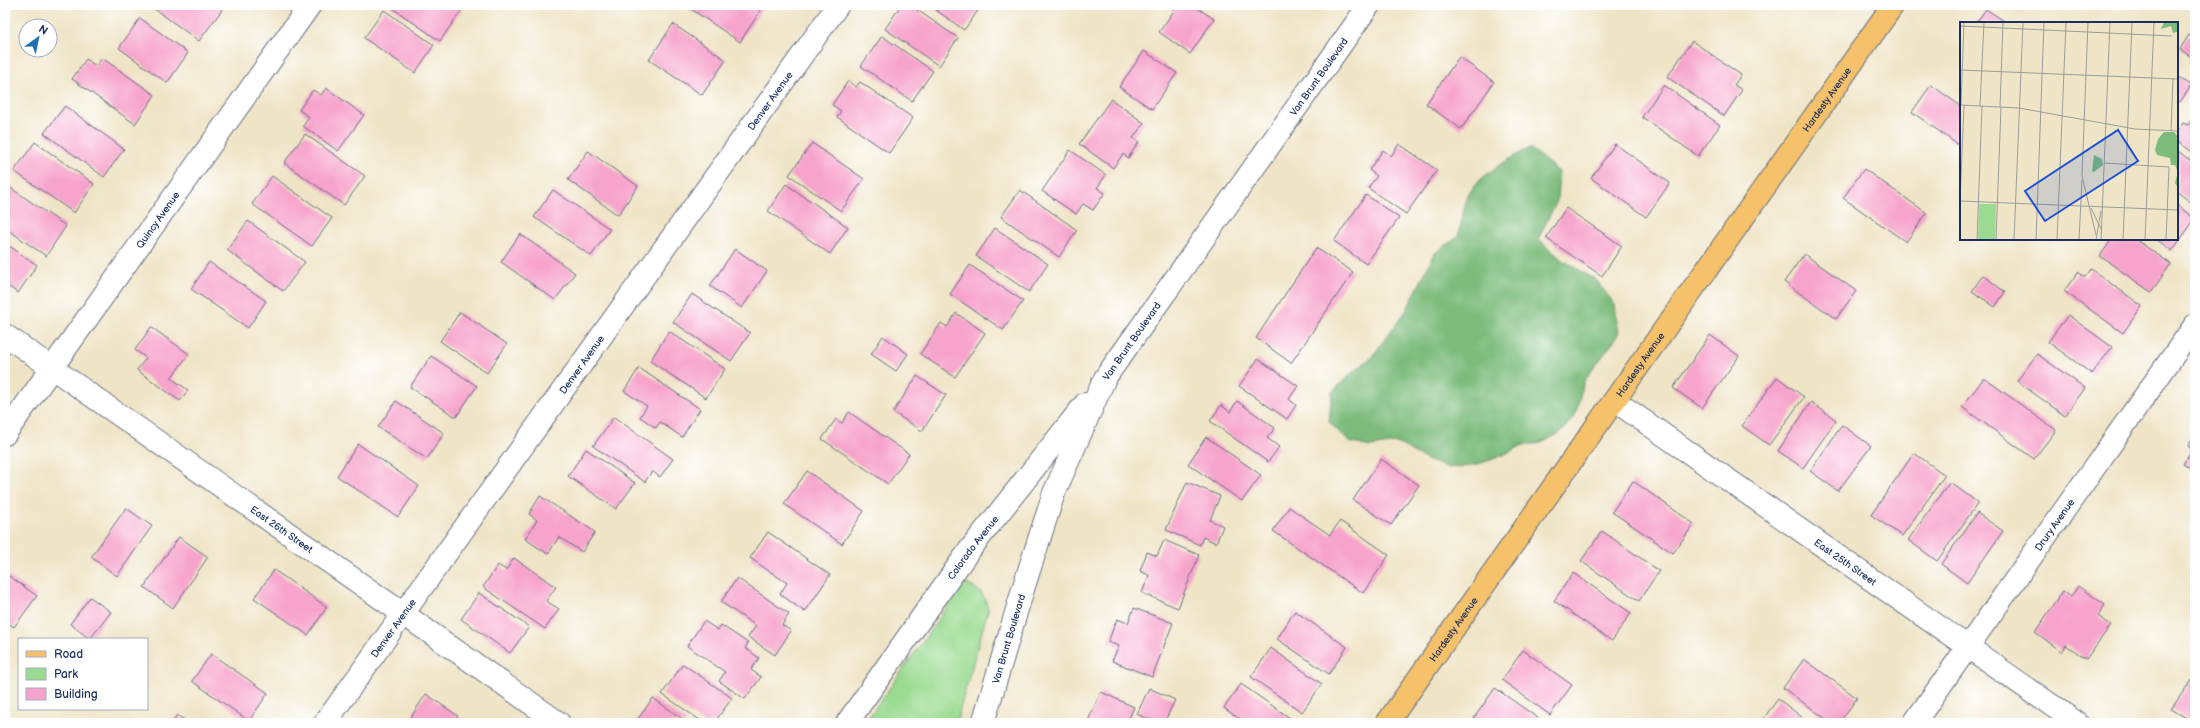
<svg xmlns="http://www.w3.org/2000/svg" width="2200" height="728" font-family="'Balsamiq Sans',sans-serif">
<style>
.green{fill:#9bdb91;stroke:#5b8578}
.forest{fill:#7cbb7b;stroke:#4c756c}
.building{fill:#f7a4cc}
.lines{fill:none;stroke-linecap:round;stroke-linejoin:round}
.minor-casing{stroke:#656e82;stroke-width:24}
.major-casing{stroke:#656e82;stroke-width:24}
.minor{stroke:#fff;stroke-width:22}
.major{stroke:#f5c16b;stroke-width:22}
.labels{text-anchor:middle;stroke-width:4;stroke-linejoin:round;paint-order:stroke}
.street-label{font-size:10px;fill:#1b2f5e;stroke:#fff}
.inset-road{fill:none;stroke:#9a9c9c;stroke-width:1}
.view{fill:#1d4ed8;fill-opacity:0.15;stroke:#1d4ed8;stroke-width:2}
.inset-edge{fill:none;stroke:#1b2f5e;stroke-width:2}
</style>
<rect width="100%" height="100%" fill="#fff"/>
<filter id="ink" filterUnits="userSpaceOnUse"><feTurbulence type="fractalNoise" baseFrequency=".025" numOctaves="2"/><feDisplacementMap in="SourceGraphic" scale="8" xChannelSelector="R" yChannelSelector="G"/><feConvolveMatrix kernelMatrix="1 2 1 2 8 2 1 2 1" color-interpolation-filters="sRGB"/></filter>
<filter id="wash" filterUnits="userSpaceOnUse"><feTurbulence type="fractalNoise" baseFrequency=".012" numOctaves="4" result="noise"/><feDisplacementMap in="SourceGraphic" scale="16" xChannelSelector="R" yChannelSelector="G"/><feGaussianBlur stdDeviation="0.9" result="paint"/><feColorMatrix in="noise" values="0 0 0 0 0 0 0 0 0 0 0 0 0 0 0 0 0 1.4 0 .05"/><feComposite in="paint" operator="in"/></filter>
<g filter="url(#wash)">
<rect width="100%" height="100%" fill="#efe4c6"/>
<path class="green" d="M966 584C980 589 985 595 988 610L956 723H865L960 589Z"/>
<path class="forest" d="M1530 148 1559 172 1557 201 1538 239 1561 259 1596 280 1615 305 1619 334 1584 381 1575 416 1560 433 1541 443 1523 445 1497 458 1471 466 1449 468 1426 460 1397 443 1370 447 1349 442 1329 422 1332 392 1353 372 1370 359 1406 311 1435 253 1458 237C1461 226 1464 201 1470 192 1483 173 1510 158 1530 148Z"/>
<g id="blocks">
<g class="building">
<path d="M149 5H215L222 10 199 41Z"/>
<path d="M388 5H452L461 11 440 41Z"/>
<path d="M685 5H760L763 7 740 42Z"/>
<path d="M901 5H910L958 38 939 66 885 29Z"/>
<path d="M929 5H982L964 30Z"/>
<path d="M1178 5H1193L1214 19 1190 54 1159 32Z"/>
<path d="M1986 9 2007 23H1976Z"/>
<path d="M384 10 434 45 415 73 364 38Z"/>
<path d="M140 18 188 53 167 83 119 48Z"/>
<path d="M673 24 726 60 702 95 649 60Z"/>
<path d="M2189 35 2195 39V60L2180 49Z"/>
<path d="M882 36 933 71 912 101 861 66Z"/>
<path d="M1692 41 1741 75 1734 85 1742 90 1724 116 1667 77Z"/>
<path d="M1144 51 1177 73 1152 109 1119 87Z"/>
<path d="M1459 57 1494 82 1461 129 1426 104Z"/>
<path d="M102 58 155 95 135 124 72 79 86 59 96 66Z"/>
<path d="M2177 76 2191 86 2180 102 2177 100Z"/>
<path d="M848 81 856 87 860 82 913 118 889 153 837 117 841 111 832 105Z"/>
<path d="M1664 85 1720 125 1698 156 1642 117Z"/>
<path d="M1931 85 1961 106V147L1912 112Z"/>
<path d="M326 88 364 115 338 151 303 126 309 117 299 110 313 90 321 95Z"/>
<path d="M1111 99 1144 123 1133 138 1139 142 1128 158 1123 154 1113 168 1079 144Z"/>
<path d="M65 106 124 149 104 177 44 133Z"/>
<path d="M2195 115V154L2177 141V131L2183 123 2188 125Z"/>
<path d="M305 134 365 176 344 205 284 163Z"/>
<path d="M35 142 94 184 74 213 14 171Z"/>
<path d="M812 143 864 179 841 211 789 175Z"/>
<path d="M1399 144 1437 170 1406 214 1368 188 1377 176 1369 170 1383 150 1391 156Z"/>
<path d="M1615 144 1670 183 1646 217 1591 178Z"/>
<path d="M1070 150 1106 175 1097 188 1105 193 1093 210 1083 204 1076 214 1042 191Z"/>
<path d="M588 151 638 186 618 215 568 180Z"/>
<path d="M2178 151 2195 164V205L2177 192Z"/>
<path d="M1864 169 1927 213 1906 242 1843 198Z"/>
<path d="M272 176 332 218 312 246 252 204Z"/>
<path d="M5 184 66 226 46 256 5 228Z"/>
<path d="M786 184 848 227 830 254 768 211Z"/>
<path d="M553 190 610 229 591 256 534 217Z"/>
<path d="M1020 190 1077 230 1059 257 1001 217Z"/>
<path d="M1366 195 1399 218 1366 264 1334 241Z"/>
<path d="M2177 205 2195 219 2172 251 2156 239H2177Z"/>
<path d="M1566 208 1622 246 1602 276 1546 238Z"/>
<path d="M248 221 305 262 283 291 227 250Z"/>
<path d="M995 228 1048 264 1029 292 976 256Z"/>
<path d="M520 234 575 273 555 300 501 262Z"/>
<path d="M2112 239H2135L2171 264 2151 292 2100 256Z"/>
<path d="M5 243 37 265 18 293 5 284Z"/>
<path d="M1316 248 1353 272 1291 363 1256 338Z"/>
<path d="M735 249 767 271 742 308 710 286Z"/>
<path d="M1804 254 1856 291 1836 319 1784 282Z"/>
<path d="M209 262 266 301 248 328 191 289Z"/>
<path d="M970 265 1023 301 1003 330 950 294Z"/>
<path d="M2091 269 2142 306 2123 333 2064 291 2078 272 2085 277Z"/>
<path d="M1983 275 2005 292 1995 307 1972 291Z"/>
<path d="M692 294 750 333 731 361 673 322Z"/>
<path d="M460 312 507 344 487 373 440 341Z"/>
<path d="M956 313 985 333 955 377 920 354 941 323 947 327Z"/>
<path d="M2068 315 2112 347 2092 374 2048 342Z"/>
<path d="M151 327 189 354 171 378 188 390 180 401 137 370 146 358 135 350Z"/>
<path d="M669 331 725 369 706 398 650 361Z"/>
<path d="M1710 335 1739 356 1702 408 1673 388Z"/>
<path d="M883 336 908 354 896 371 871 354Z"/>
<path d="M2037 354 2085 388 2065 416 2017 381Z"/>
<path d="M431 356 477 386 456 417 410 387Z"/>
<path d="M1258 359 1298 386 1289 399 1296 405 1287 419 1239 386Z"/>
<path d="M639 368 700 409 682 437 660 422 656 428 640 417 647 406 624 391Z"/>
<path d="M917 376 946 395 922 431 893 412Z"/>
<path d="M1777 377 1804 397 1769 445 1742 426Z"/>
<path d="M1984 378 2056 430 2034 459 1962 407Z"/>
<path d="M396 401 444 433 427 459 378 427Z"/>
<path d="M1237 401 1275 428 1267 438 1279 447 1268 462 1210 421 1221 405 1230 412Z"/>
<path d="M1811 402 1836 420 1803 468 1778 451Z"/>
<path d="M849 412 909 454 888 484 822 439 836 419 842 423Z"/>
<path d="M614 417 673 459 660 477 652 471 645 482 593 446Z"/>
<path d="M1842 425 1871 446 1838 491 1810 471Z"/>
<path d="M2195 435V472L2183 464 2193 449 2188 446Z"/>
<path d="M1206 437 1261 475 1242 501 1188 464Z"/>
<path d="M358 444 419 486 398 517 337 476Z"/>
<path d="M586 449 635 483 616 509 568 476Z"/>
<path d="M1914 453 1945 475 1902 536 1871 515Z"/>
<path d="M1381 459 1419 485 1391 525 1353 500Z"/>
<path d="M807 471 864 511 842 544 784 504Z"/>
<path d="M1633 481 1694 524 1673 553 1612 512Z"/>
<path d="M1187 482 1220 496 1210 520 1223 526 1216 543 1203 537 1200 545 1166 530Z"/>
<path d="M1950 482 1978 503 1937 561 1908 540Z"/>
<path d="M540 496 595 532 582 552 559 537 548 554 525 539 537 520 529 514Z"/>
<path d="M1289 507 1330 535 1340 521 1389 555 1363 593 1273 531Z"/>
<path d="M126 508 152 526 117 576 91 557Z"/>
<path d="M1977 513 2003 531 1967 583 1941 564Z"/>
<path d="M1602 531 1659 571 1639 601 1581 561Z"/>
<path d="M768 532 830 575 805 612 780 594 787 583 750 558Z"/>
<path d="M179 537 208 557 173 608 144 587Z"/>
<path d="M1164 540 1199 555 1178 608 1142 593 1149 575 1140 571 1147 552 1157 556Z"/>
<path d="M514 558 556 587 546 601 559 609 545 629 483 587 498 565 506 570Z"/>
<path d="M274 570 327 607 308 635 254 598Z"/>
<path d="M5 573 37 596 14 627 5 621Z"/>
<path d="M1573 573 1631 613 1612 641 1554 601Z"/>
<path d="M737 578 789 614 782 625 791 631 775 655 748 637 756 626 721 602Z"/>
<path d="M2078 586 2105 605 2098 616 2111 625 2086 659 2066 645 2062 652 2035 632 2063 591 2071 597Z"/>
<path d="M479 593 529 627 510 653 461 619Z"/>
<path d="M90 597 111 612 90 639 70 624Z"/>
<path d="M1134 608 1173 623 1152 677 1112 661 1119 646 1108 642 1117 619 1128 623Z"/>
<path d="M1295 611 1347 647 1329 674 1277 639Z"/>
<path d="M704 621 718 630 721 625 748 643 745 648 759 658 751 670 761 677 745 699 719 681 725 672 687 646Z"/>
<path d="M1271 648 1322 684 1302 712 1251 677Z"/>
<path d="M1523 650 1572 685 1550 715 1502 680Z"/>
<path d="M211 654 268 693 249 721 192 681Z"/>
<path d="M1804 659 1857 698 1839 723H1832L1783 688Z"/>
<path d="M683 664 732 698 714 723H704L662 694Z"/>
<path d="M2193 678 2195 679V723L2171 709Z"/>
<path d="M1241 684 1297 723H1245L1224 708Z"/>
<path d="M1149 688 1175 700 1164 723H1156L1137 714Z"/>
<path d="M1495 688 1545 723H1482L1474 718Z"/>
<path d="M1101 692 1134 707 1127 723H1087Z"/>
<path d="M426 694 458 716 453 723H407Z"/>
<path d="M653 698 688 723H635Z"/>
<path d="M1778 699 1810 723H1760Z"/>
<path d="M177 715 189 723H172Z"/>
</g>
</g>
</g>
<g filter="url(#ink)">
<use href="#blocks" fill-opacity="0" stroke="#656e82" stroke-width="1"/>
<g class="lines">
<defs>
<g id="minor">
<path id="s1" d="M5 335 559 723"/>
<path id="s2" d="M1615 401 2077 723"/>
<path id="s3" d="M5 434 310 5"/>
<path id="s4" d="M325 723 838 5"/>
<path id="s5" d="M847 723 968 552 1085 404"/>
<path id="s6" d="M983 723 1024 586 1054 493 1105 378 1369 5"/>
<path id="s7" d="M1914 723 2195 325"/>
</g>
<g id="major">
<path id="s8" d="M1387 723 1893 5"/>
</g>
</defs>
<use href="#minor" class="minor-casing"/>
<use href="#major" class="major-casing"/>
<use href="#minor" class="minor"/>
<use href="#major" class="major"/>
</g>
</g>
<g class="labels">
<g class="street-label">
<text dy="4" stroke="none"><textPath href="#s6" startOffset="736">Van Brunt Boulevard</textPath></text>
<text dy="4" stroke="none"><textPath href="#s8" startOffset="763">Hardesty Avenue</textPath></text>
<text dy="4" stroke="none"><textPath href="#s4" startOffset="765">Denver Avenue</textPath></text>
<text dy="4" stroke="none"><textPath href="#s3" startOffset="263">Quincy Avenue</textPath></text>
<text dy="4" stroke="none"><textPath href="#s6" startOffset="412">Van Brunt Boulevard</textPath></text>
<text dy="4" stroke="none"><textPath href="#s4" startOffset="441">Denver Avenue</textPath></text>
<text dy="4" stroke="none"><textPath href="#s8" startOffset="439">Hardesty Avenue</textPath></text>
<text dy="4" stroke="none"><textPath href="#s7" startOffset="243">Drury Avenue</textPath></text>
<text dy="4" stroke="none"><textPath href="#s1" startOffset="338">East 26th Street</textPath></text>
<text dy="4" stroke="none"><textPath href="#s5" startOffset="216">Colorado Avenue</textPath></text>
<text dy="4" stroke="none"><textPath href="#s2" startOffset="281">East 25th Street</textPath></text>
<text dy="4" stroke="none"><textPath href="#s4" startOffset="117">Denver Avenue</textPath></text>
<text dy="4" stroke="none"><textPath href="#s8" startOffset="115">Hardesty Avenue</textPath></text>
<text dy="4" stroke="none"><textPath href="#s6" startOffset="88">Van Brunt Boulevard</textPath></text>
</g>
</g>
<g transform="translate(1960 22)">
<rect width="218" height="218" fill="#efe4c6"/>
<path d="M19 182H36L35 218H18Z" fill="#9bdb91"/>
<path d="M204 0H218L217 10 213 11 211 4 201 7ZM204 110H214L218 115 216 117H218V166L215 161 218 150 215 143H211L210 136 197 133 195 128 198 117ZM134 133 142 137 143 143 134 150 132 149Z" fill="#7cbb7b"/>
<path class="inset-road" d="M128 0 122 154 136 213M0 4 212 14M0 48 218 57M0 83 59 86 175 107 218 109M1 83 4 0M20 84 24 0M40 85 43 0M211 109 213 57M144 141 209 145 206 218M0 179 218 188M0 180 4 83M131 186 141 207M17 218 22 84M36 218 41 85M54 218 63 0M76 218 84 0M97 218 106 0M119 218 122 158M136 218 141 189M141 218 150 0M163 218 172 0M185 218 194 0"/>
<path class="view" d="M158 108 178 139 85 199 65 169Z"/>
<rect width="218" height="218" class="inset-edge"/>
</g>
<rect width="2200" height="728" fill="none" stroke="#fff" stroke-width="20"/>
<rect x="18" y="638" width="130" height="72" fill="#ffffff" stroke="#a4acbf"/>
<rect x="26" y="651" width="20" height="6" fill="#f5c16b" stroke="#a4acbf"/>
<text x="54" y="658" font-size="12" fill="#1b2f5e">Road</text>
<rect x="26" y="668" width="20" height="12" fill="#9bdb91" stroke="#a4acbf"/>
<text x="54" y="678" font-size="12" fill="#1b2f5e">Park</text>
<rect x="26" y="688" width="20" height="12" fill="#f7a4cc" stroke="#a4acbf"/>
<text x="54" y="698" font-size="12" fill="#1b2f5e">Building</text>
<g transform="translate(38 38) rotate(33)"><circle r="19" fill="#ffffff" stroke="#a4acbf"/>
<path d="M0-3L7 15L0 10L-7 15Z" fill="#1f6fb2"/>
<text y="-6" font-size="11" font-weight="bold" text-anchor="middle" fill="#1b2f5e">N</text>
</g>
</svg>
